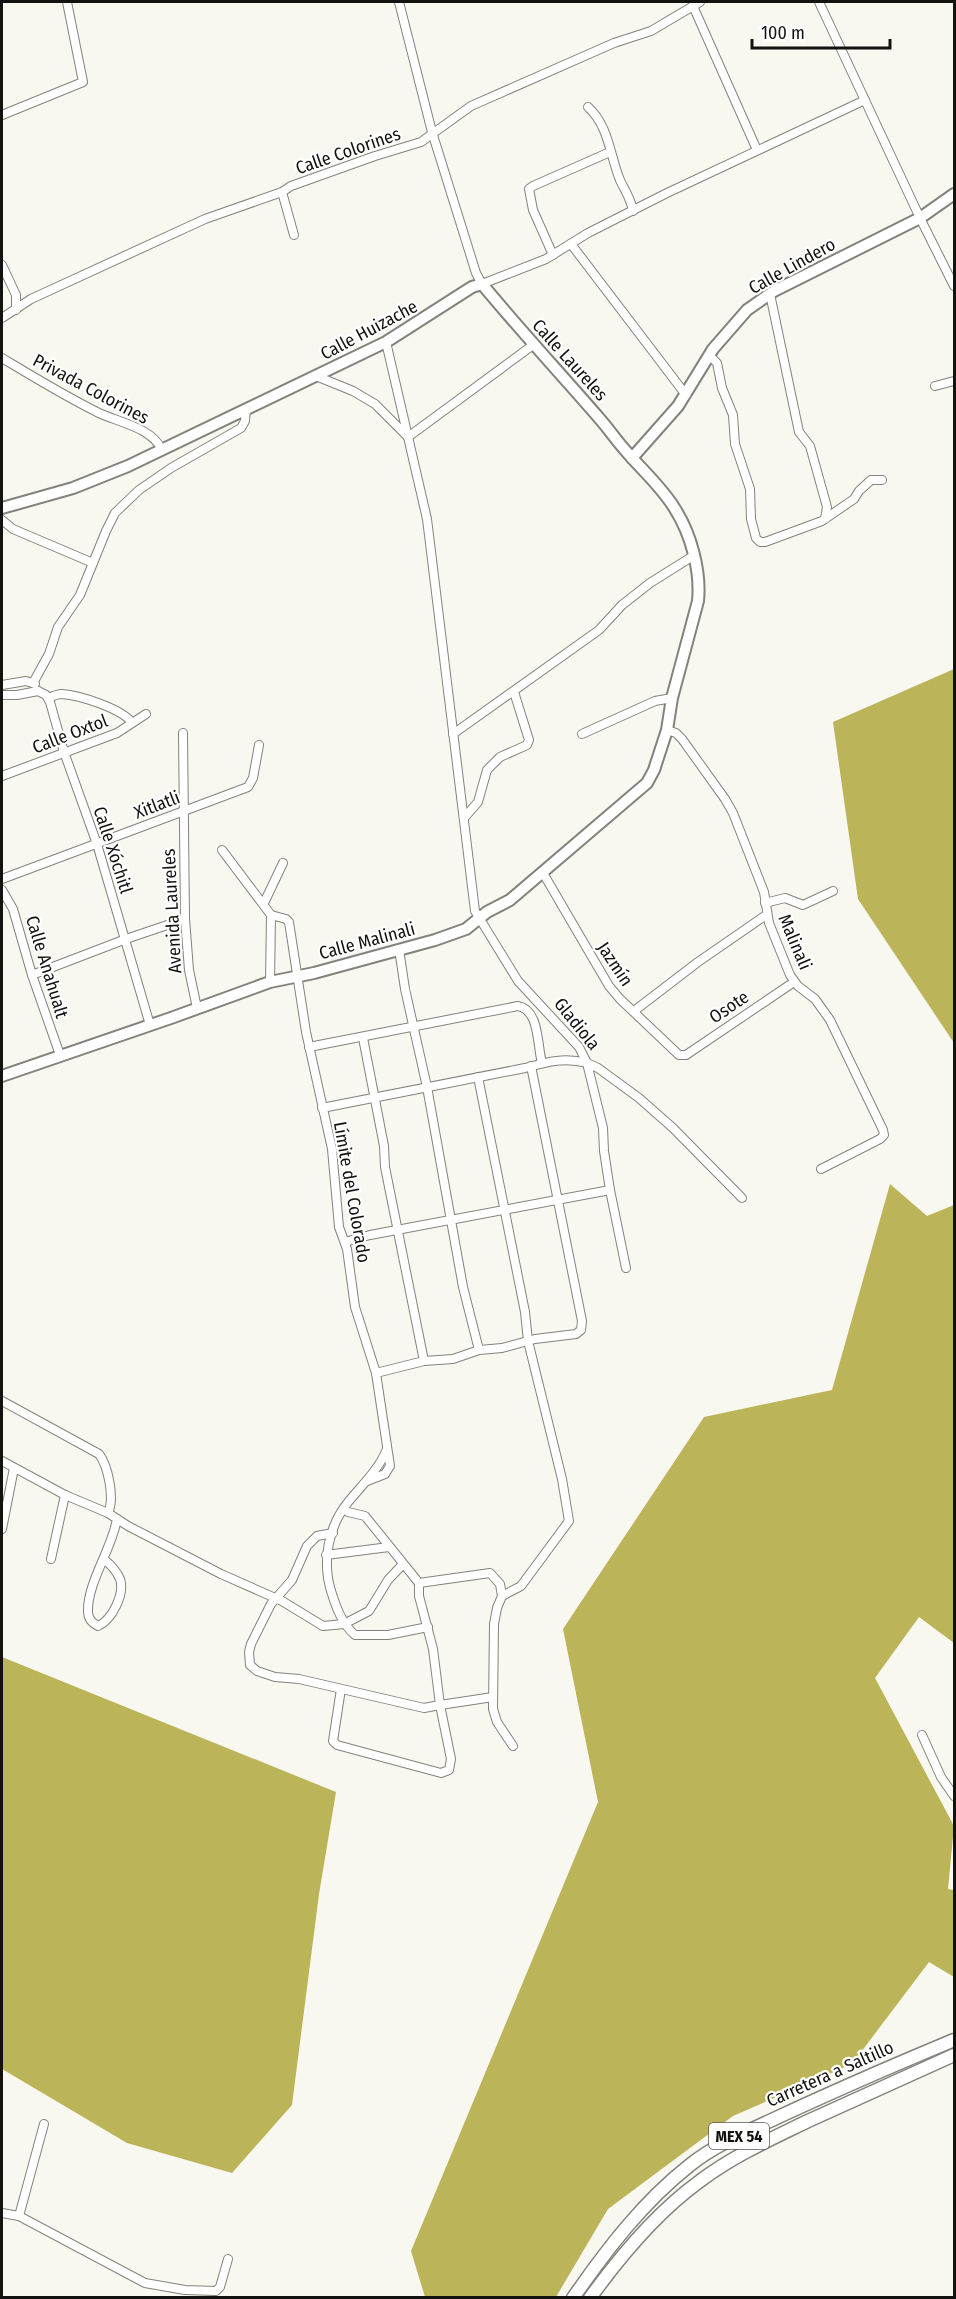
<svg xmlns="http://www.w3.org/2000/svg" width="956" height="2299" font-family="'Fira Sans Condensed',sans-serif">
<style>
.forest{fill:#bbb458}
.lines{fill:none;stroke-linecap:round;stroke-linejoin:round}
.street-casing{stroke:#83837c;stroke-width:10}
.secondary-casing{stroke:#83837c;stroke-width:14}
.primary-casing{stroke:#83837c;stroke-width:15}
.street{stroke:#fff;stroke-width:8}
.secondary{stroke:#fff;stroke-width:10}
.primary{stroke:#fff;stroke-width:12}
.labels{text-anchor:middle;stroke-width:4.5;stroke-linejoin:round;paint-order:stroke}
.shield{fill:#fff;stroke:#595957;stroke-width:1.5}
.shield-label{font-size:16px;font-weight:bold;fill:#12120f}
.street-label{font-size:18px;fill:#12120f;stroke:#fff}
</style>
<rect width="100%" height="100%" fill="#f8f8f0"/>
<g class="forest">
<path d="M954 669V1043L858 899 833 722Z"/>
<path d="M890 1184 927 1216 954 1205V1643L919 1617 875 1678 954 1826 948 1889 954 1890V1977L929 1962 852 2064 733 2116 608 2209 556 2297H425L411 2251 598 1802 563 1629 704 1417 832 1390Z"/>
<path d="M2 1657 336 1792 319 1894 292 2105 232 2173 127 2143 2 2069Z"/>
</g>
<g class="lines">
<defs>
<g id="street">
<path d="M399 2 432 132 476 273 482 284 546 259 588 233 667 193 865 100"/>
<path d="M819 2 920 218 954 286"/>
<path d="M693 6 757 150"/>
<path d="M588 107C609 126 610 156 620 180 625 191 631 199 633 211"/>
<path d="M2 115 83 82 67 2"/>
<path d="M282 192 294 235"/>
<path d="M571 244 686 395"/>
<path d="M553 255 533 210 529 189 533 186 610 152"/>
<path d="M2 265 16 295V310"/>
<path d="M770 294 799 432 810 446 827 507 825 519"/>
<path d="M2 318 31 299 205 219 282 192 291 186 375 156 421 142 471 106 614 43 651 31 700 2"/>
<path d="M386 342 427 519 475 911 518 981 579 1047 587 1063 598 1068 639 1098 673 1128 742 1198"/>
<path d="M709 355 717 363 722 388 733 415 735 444 750 489 751 519 756 538 760 542H765L822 521 854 499 859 491 871 480H882"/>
<path d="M2 358C32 376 63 395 95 411 115 422 151 426 162 450"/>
<path d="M316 376 353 391 375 404 408 437 533 345"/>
<path d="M935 386 954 381"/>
<path d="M2 520 13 529 93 563"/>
<path d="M33 683 49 654 58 627 80 595 106 531 115 513 139 490 171 468 241 428 245 421 246 409"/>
<path d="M2 685 26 681 35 684"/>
<path d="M38 691 46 695 50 702 64 752 97 844 150 1025"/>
<path d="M2 695H17L38 691"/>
<path d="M49 698C53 696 57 694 62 694 79 695 123 709 132 723"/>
<path d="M667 730 676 733 682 739 725 799 733 813 764 892 769 923 790 975 798 986 815 999 830 1020 883 1130 884 1135 880 1139 821 1169"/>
<path d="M183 733 185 919 189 970 197 1008"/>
<path d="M453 734 599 630 622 605 650 583 693 556"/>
<path d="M582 734 655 701 672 698"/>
<path d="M2 776 117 733 146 714"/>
<path d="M464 818 478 802 487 770 500 757 527 745 529 740 514 692"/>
<path d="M222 850 271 915 270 982"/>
<path d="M543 873 609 986 620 999 679 1055H686L794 982"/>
<path d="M2 879 248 787 253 778 259 745"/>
<path d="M2 890 13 909 32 975 60 1055"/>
<path d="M264 903 283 863"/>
<path d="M765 903 785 898 803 905 833 891"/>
<path d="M271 915 286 919 289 922 306 1032 332 1149 339 1227 347 1249 355 1307 376 1373 390 1466 385 1474 367 1481"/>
<path d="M399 949 405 989 427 1087 463 1287 479 1350"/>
<path d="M32 975 126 939 185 919"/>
<path d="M634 1011 698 962 766 915"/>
<path d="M363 1038 384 1146 385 1167 424 1361"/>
<path d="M309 1047 518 1006C540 1010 537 1046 542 1063"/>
<path d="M478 1077 525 1312 528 1341 562 1479 569 1521 521 1586 502 1596"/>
<path d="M322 1108 525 1068C547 1062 564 1057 587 1063L603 1128 604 1151 610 1190"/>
<path d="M345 1242 370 1235 610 1190 626 1268"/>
<path d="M376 1373 424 1361 453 1359 479 1350 502 1348 535 1339 576 1334 581 1330 582 1321 531 1066"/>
<path d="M2 1401 99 1454C108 1466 115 1498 108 1513"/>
<path d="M387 1449C379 1469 363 1484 349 1501 328 1526 322 1561 331 1591 336 1607 342 1624 355 1635H388L428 1627"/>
<path d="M2 1461 65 1495 108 1513 128 1526 221 1574 282 1601 323 1626 344 1624 369 1611 388 1580 403 1564"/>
<path d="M344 1509 348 1512 365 1516 419 1583V1596L433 1649 440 1705 493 1697"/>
<path d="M2 1529 14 1468"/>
<path d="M333 1533 317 1536 307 1546 292 1580 271 1604 251 1644 249 1652 250 1665 257 1671 275 1677 299 1679 424 1708 440 1705 451 1759 449 1770 441 1773 337 1745 333 1741 341 1689"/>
<path d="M326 1555 389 1547"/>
<path d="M51 1559 65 1495"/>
<path d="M105 1560C111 1565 117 1572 120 1579 125 1594 112 1620 98 1626 92 1623 88 1619 88 1612 87 1583 112 1549 117 1519"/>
<path d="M419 1583 490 1573 500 1584 502 1596 497 1608 494 1624 493 1709 497 1722 513 1746"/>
<path d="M922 1735 941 1777 954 1796"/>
<path d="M2 2213 19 2216 145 2283 185 2290 216 2291 220 2287 228 2259"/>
<path d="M19 2216 44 2124"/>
</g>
<g id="secondary">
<path d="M632 458 678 406 713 349 747 310 774 291 920 218 954 194"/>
<path d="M2 508 73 488 128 466 386 342 472 287 482 284C520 330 560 373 599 418 608 428 616 440 625 450 641 469 662 487 675 509 691 534 701 571 698 601L672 698 667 730 654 770 647 783 510 900 487 912 466 929 435 940 314 973 270 982 171 1018 2 1076"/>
</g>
<g id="primary">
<path d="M573 2298C607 2249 643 2202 690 2165 715 2145 746 2132 774 2119 834 2091 894 2065 954 2040"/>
<path d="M590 2298C621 2255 657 2212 700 2181 733 2156 771 2139 808 2121 857 2099 905 2077 954 2055"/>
</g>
</defs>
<use href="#street" class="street-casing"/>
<use href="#secondary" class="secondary-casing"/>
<use href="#primary" class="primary-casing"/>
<use href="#street" class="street"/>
<use href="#secondary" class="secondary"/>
<use href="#primary" class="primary"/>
</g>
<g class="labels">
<rect class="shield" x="709" y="2123" width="60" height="26" rx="4.5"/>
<g class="shield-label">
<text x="739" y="2142">MEX 54</text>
</g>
<g class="street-label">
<text transform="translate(348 151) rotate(-19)" y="6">Calle Colorines</text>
<text transform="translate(792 266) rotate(-29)" y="6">Calle Lindero</text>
<text transform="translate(369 330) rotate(-28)" y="6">Calle Huizache</text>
<text transform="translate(570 360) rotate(48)" y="6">Calle Laureles</text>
<text transform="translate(91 389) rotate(28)" y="6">Privada Colorines</text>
<text transform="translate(70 734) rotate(-21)" y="6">Calle Oxtol</text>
<text transform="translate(157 805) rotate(-21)" y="6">Xitlatli</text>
<text transform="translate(113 850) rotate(72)" y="6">Calle Xóchitl</text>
<text transform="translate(172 911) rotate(-93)" y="6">Avenida Laureles</text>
<text transform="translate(367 941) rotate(-15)" y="6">Calle Malinali</text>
<text transform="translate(795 942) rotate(67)" y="6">Malinali</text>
<text transform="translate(615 964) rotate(56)" y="6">Jazmín</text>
<text transform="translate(47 967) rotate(73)" y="6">Calle Anahualt</text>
<text transform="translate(729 1007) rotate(-34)" y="6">Osote</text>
<text transform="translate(577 1024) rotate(51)" y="6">Gladiola</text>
<text transform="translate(352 1192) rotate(80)" y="6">Límite del Colorado</text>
<text transform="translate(830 2074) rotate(-24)" y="6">Carretera a Saltillo</text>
</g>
</g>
<rect width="956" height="2299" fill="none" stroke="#12120f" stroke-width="6"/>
<path d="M752 39v9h138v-9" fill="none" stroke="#12120f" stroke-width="3"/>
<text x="761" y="39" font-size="18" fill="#12120f" stroke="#ffffff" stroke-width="4.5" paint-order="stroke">100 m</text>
</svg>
